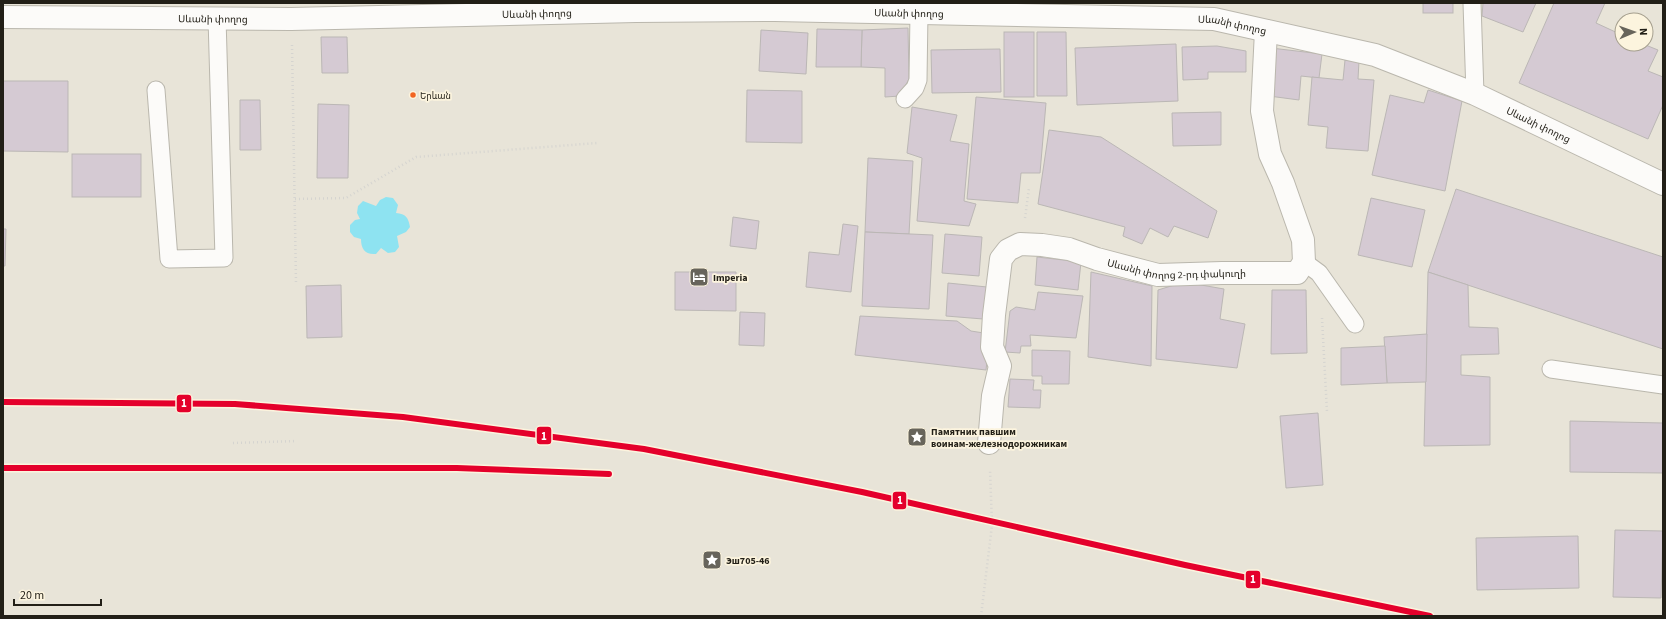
<svg xmlns="http://www.w3.org/2000/svg" width="1666" height="619" font-family="'Source Sans 3','Noto Sans Armenian',sans-serif">
<style>
.water{fill:#8ee3f1}
.building{fill:#d5cad3;stroke:#bbb7b5}
.lines{fill:none;stroke-linecap:round;stroke-linejoin:round}
.service-casing{stroke:#bab7ad;stroke-width:19}
.minor-casing{stroke:#bab7ad;stroke-width:24}
.tertiary-casing{stroke:#bab7ad;stroke-width:24}
.path{stroke:#d5d4d0;stroke-width:2.5;stroke-dasharray:1 3;stroke-linecap:butt}
.service{stroke:#fcfbf9;stroke-width:17}
.minor{stroke:#fcfbf9;stroke-width:22}
.tertiary{stroke:#fcfbf9;stroke-width:22}
.metro-1-casing{stroke:#fcf4de;stroke-width:9}
.metro-1{stroke:#e4002b;stroke-width:6}
.bus-dot{fill:#f26522;stroke:#fcf4de;stroke-width:1.5}
.labels{text-anchor:middle;stroke-width:3.5;stroke-linejoin:round;paint-order:stroke}
.bus-label{font-size:9px;fill:#221f17;stroke:#fcf4de;text-anchor:start}
.street-label{font-size:10px;fill:#221f17;stroke:#fcf4de}
.poi-label{font-size:10px;font-weight:bold;fill:#221f17;stroke:#fcf4de;text-anchor:start}
.line-badge{stroke:#fcf4de;stroke-width:1.5}
.badge-label{font-size:11px;text-anchor:middle;font-weight:bold;fill:#fff}
</style>
<rect width="100%" height="100%" fill="#e8e4d8"/>
<path class="water" d="M386 197 393 198 398 205 396 213C406 214 408 217 410 227L406 232 397 236 399 247 395 252 388 253 381 248 376 254C365 255 361 249 361 239L354 237 350 232V225L355 220 360 219 357 213 358 206 363 201 376 206 380 200Z"/>
<g class="building">
<rect x="1423" y="3" width="30" height="10"/>
<path d="M1483 3H1536L1523 32 1482 16Z"/>
<path d="M1554 3H1605L1596 23 1622 35V44H1643L1658 50 1648 71 1663 77V105L1648 139 1519 83Z"/>
<path d="M908 28 909 79 900 96 885 97V68L861 67 862 30Z"/>
<path d="M817 29 862 30 861 67H816Z"/>
<path d="M761 30 808 33 806 74 759 71Z"/>
<rect x="1004" y="32" width="30" height="65"/>
<path d="M1037 32H1066L1067 96H1037Z"/>
<path d="M321 37H347L348 73H322Z"/>
<path d="M1176 44 1178 101 1077 105 1075 48Z"/>
<path d="M1217 46 1246 51V72H1208V79L1183 80 1182 47Z"/>
<path d="M1271 48 1322 54 1319 78 1301 76 1299 100 1269 96Z"/>
<path d="M1000 49 1001 92 932 93 931 50Z"/>
<path d="M1345 60 1359 61 1358 79 1374 80 1368 151 1326 148 1328 127 1308 125 1312 77 1343 80Z"/>
<path d="M3 81H68V152L3 151Z"/>
<path d="M747 90 802 91V143L746 142Z"/>
<path d="M1428 90 1462 101 1445 191 1372 175 1390 95 1424 103Z"/>
<path d="M976 97 1046 103 1040 173H1021L1018 203 967 199Z"/>
<path d="M240 100H260L261 150H240Z"/>
<path d="M318 104 349 105 348 178H317Z"/>
<path d="M912 107 957 115 950 141 969 144 964 201 976 204 969 226 917 221 922 158 907 153Z"/>
<path d="M1221 112V145L1173 146 1172 113Z"/>
<path d="M1049 130 1101 137 1217 211 1208 238 1174 226 1168 237 1150 228 1142 244 1123 236 1125 227 1038 204Z"/>
<rect x="72" y="154" width="69" height="43"/>
<path d="M868 158 913 161 909 234 865 232Z"/>
<path d="M1456 189 1663 257V349L1428 272Z"/>
<path d="M1371 198 1425 210 1412 267 1358 255Z"/>
<path d="M733 217 759 221 756 249 730 246Z"/>
<path d="M843 224 858 226 851 292 806 287 809 252 839 255Z"/>
<path d="M3 229H6L5 266H3Z"/>
<path d="M865 232 933 235 929 309 862 306Z"/>
<path d="M945 234 982 237 979 276 942 273Z"/>
<path d="M1037 257 1081 262 1078 290 1035 285Z"/>
<path d="M675 272H736V311L675 310Z"/>
<path d="M1091 272 1152 286 1151 366 1088 357Z"/>
<path d="M1428 272 1468 285 1469 327 1498 328 1499 354 1461 355V375L1490 377V445L1424 446Z"/>
<path d="M1184 282 1224 289 1220 319 1245 324 1237 368 1156 359 1158 290Z"/>
<path d="M948 283 987 287 983 319 946 316Z"/>
<path d="M341 285 342 337 307 338 306 286Z"/>
<path d="M1272 290H1306L1307 353 1271 354Z"/>
<path d="M1038 292 1083 296 1076 338 1030 335 1031 346H1021L1020 353 1005 352 1010 311 1016 307 1035 310Z"/>
<path d="M740 312 765 313 764 346 739 345Z"/>
<path d="M860 316 957 321 971 331 990 334 986 370 855 355Z"/>
<path d="M1427 334 1426 382 1387 383 1384 337Z"/>
<path d="M1385 346 1387 383 1341 385V348Z"/>
<path d="M1032 350 1070 351 1069 384H1042V376H1032Z"/>
<path d="M1010 379 1034 380 1033 390H1041L1040 408 1008 407Z"/>
<path d="M1318 413 1323 485 1286 488 1280 416Z"/>
<path d="M1570 421 1663 423V473L1570 472Z"/>
<path d="M1615 530 1663 531 1661 598 1613 597Z"/>
<path d="M1578 536 1579 588 1477 590 1476 538Z"/>
</g>
<g class="lines">
<defs>
<g id="service">
<path d="M1472 3 1475 94"/>
<path d="M156 90 169 259 224 258 217 18"/>
<path d="M905 99 915 88 918 80 919 13"/>
<path d="M1304 262 1319 273 1355 324"/>
<path d="M1551 369 1663 385"/>
</g>
<g id="minor">
<path id="s1" d="M989 443 993 396 1000 366 992 347 994 315 1001 259 1008 250 1020 244 1042 245 1069 249 1097 259 1158 275 1222 273H1297L1304 262 1303 240 1283 183 1270 154 1262 111 1266 31"/>
</g>
<g id="tertiary">
<path id="s2" d="M3 17 291 19 636 11 775 10 1214 19 1375 55 1475 94 1663 184"/>
</g>
</defs>
<use href="#service" class="service-casing"/>
<use href="#minor" class="minor-casing"/>
<use href="#tertiary" class="tertiary-casing"/>
<g class="path">
<path d="M292 45 296 283"/>
<path d="M295 199 346 198 416 157 597 143"/>
<path d="M1025 218 1029 188"/>
<path d="M1322 318 1327 412"/>
<path d="M233 443 297 441"/>
<path d="M981 616 992 525 990 469"/>
</g>
<use href="#service" class="service"/>
<use href="#minor" class="minor"/>
<use href="#tertiary" class="tertiary"/>
<defs>
<g id="metro-1">
<path d="M3 402 235 404 403 417 644 449 862 492 1185 565 1430 616"/>
<path d="M3 468H457L609 474"/>
</g>
</defs>
<use href="#metro-1" class="metro-1-casing"/>
<use href="#metro-1" class="metro-1"/>
</g>
<defs>
<symbol id="hotel-square" viewBox="-11 -11 22 22"><rect x="-9" y="-9" width="18" height="18" rx="4" fill="#67645b" stroke="#fcf4de"/><path d="M-6-4.5h1.5V1H6V5H4.5V3h-9V5H-6ZM-4 0a1.8 1.8 0 1 1 3.6 0ZM.5 0V-2.5h3Q6-2.5 6 0Z" fill="#fff"/></symbol>
<symbol id="sight-square" viewBox="-11 -11 22 22"><rect x="-9" y="-9" width="18" height="18" rx="4" fill="#67645b" stroke="#fcf4de"/><path d="M0-6L1.8-2.2L6-1.7L2.9 1.2L3.7 5.4L0 3.3L-3.7 5.4L-2.9 1.2L-6-1.7L-1.8-2.2Z" fill="#fff"/></symbol>
</defs>
<g fill-rule="evenodd">
<use href="#hotel-square" x="688" y="266" width="22" height="22"/>
<use href="#sight-square" x="906" y="426" width="22" height="22"/>
<use href="#sight-square" x="701" y="549" width="22" height="22"/>
</g>
<circle class="bus-dot" cx="413" cy="95" r="3.5"/>
<g class="labels">
<g class="bus-label">
<text x="420" y="99">Երևան</text>
</g>
<g class="street-label">
<text dy="4" stroke="none"><textPath href="#s2" startOffset="534">Սևանի փողոց</textPath></text>
<text dy="4" stroke="none"><textPath href="#s2" startOffset="906">Սևանի փողոց</textPath></text>
<text dy="4" stroke="none"><textPath href="#s2" startOffset="210">Սևանի փողոց</textPath></text>
<text dy="4" stroke="none"><textPath href="#s2" startOffset="1230">Սևանի փողոց</textPath></text>
<text dy="4" stroke="none"><textPath href="#s2" startOffset="1554">Սևանի փողոց</textPath></text>
<text dy="4" stroke="none"><textPath href="#s1" startOffset="372">Սևանի փողոց 2-րդ փակուղի</textPath></text>
</g>
<g class="poi-label">
<text x="713" y="281">Imperia</text>
<text x="931" y="435">Памятник павшим<tspan x="931" dy="12">воинам-железнодорожникам</tspan></text>
<text x="726" y="564">Эш705-46</text>
</g>
</g>
<g class="line-badge">
<rect x="176" y="394" width="16" height="19" rx="4" fill="#e4002b"/>
<rect x="536" y="426" width="16" height="19" rx="4" fill="#e4002b"/>
<rect x="892" y="491" width="15" height="19" rx="4" fill="#e4002b"/>
<rect x="1245" y="570" width="16" height="19" rx="4" fill="#e4002b"/>
</g>
<g class="badge-label">
<text x="184" y="407">1</text>
<text x="544" y="440">1</text>
<text x="900" y="504">1</text>
<text x="1253" y="583">1</text>
</g>
<rect width="1666" height="619" fill="none" stroke="#221f17" stroke-width="8"/>
<g transform="translate(1634 32) rotate(88)"><circle r="19" fill="#fcf4de" stroke="#a59f8e"/>
<path d="M0-3L7 15L0 10L-7 15Z" fill="#67645b"/>
<text y="-6" font-size="11" font-weight="bold" text-anchor="middle" fill="#221f17">N</text>
</g>
<path d="M14 599v6h87v-6" fill="none" stroke="#221f17" stroke-width="2"/>
<text x="20" y="599" font-size="12" fill="#221f17" stroke="#fcf4de" stroke-width="3" paint-order="stroke">20 m</text>
</svg>
